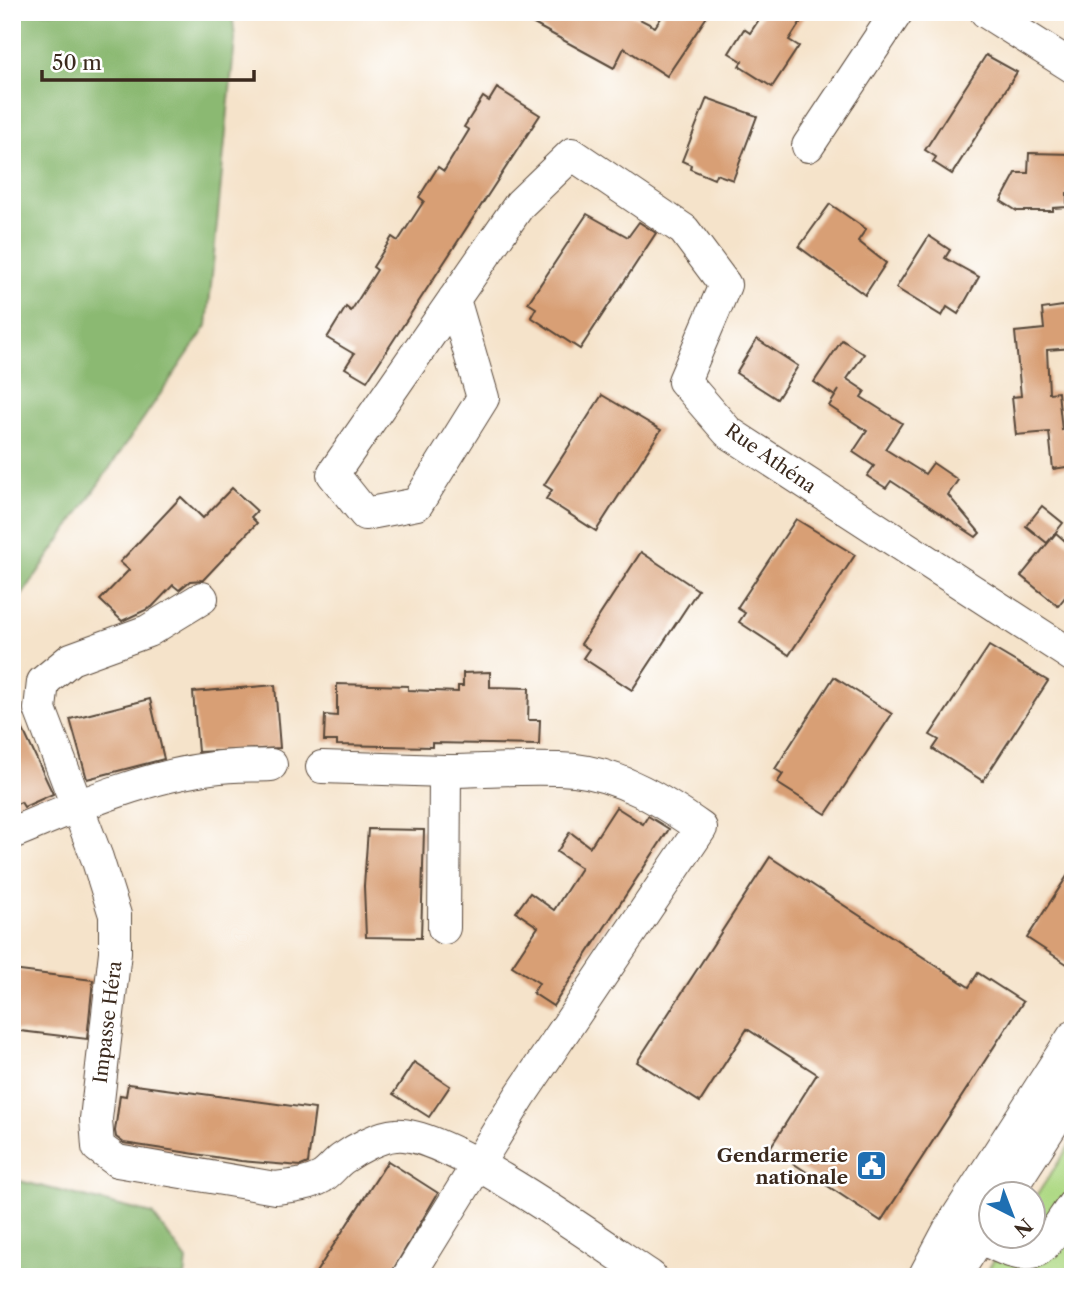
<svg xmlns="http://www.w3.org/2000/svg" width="1085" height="1289" font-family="'Libre Caslon Text',serif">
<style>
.green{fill:#afd985;stroke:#758252;stroke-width:2}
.forest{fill:#8bb972;stroke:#637248;stroke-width:2}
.building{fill:#d89f75}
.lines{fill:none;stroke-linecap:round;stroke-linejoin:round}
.minor-casing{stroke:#574638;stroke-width:34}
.minor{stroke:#fff;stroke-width:32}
.labels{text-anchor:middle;stroke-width:5;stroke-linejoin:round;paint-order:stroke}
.street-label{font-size:19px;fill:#3b2a1e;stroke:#fff}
.poi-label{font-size:19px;font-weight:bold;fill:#3b2a1e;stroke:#fff;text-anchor:end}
</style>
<rect width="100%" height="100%" fill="#fff"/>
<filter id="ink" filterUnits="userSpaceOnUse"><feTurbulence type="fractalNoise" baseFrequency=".0143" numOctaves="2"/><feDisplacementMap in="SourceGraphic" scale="14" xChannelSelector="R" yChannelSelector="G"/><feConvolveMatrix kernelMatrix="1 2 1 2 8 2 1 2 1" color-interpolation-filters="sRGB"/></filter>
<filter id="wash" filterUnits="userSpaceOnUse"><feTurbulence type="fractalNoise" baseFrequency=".00686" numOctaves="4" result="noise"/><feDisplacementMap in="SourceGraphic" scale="28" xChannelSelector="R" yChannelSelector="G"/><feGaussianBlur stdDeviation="1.57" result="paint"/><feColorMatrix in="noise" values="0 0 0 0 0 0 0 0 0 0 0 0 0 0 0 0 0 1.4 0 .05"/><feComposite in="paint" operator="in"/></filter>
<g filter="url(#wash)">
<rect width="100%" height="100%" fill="#f5e3ca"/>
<path class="green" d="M1073 1140V1277H983L1009 1237 1032 1236 1033 1201Z"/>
<g class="forest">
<path d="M12 12H232L235 39 207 326 12 610Z"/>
<path d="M12 1179 152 1214 187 1260 185 1277H12Z"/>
</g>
<g id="blocks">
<g class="building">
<path d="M512 12H626L655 27 665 12H710L667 76 624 48 614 68Z"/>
<path d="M764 12H807L789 40 799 46 772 87 739 66 742 61 729 53 744 29 750 33Z"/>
<path d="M986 55 1017 72 952 174 933 162 936 157 925 150Z"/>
<path d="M497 88 540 115 367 381 345 368 354 354 327 338 346 307 351 311 377 270 373 267 392 237 398 241 424 201 419 197 438 167 444 171 469 130 464 127 483 97 489 101Z"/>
<path d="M707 98 757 116 733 180 716 174 714 179 690 169 691 165 682 161Z"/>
<path d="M1029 153 1073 154V193H1067V207L1053 208V211H1017L1001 201 1016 173H1028Z"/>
<path d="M830 204 866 229 858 241 886 263 865 295 799 247Z"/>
<path d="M587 214 628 237 639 222 656 233 580 349 531 317 536 308 528 303Z"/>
<path d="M929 236 950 250 945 258 979 277 958 314 947 307 942 316 896 288Z"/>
<path d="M1070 305 1073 348 1047 350 1049 393 1058 392 1062 430 1073 428V466L1053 469 1049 432 1016 435 1012 397 1021 396 1015 332 1044 329 1042 309Z"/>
<path d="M757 339 798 366 777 399 736 373Z"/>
<path d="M842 340 864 354 847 379 865 391 861 397 902 423 885 449 925 474 933 463 958 480 948 495 980 533 976 537 891 481 886 488 867 476 874 466 853 452 867 431 829 406 839 390 835 396 814 382Z"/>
<path d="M602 395 661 430 596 531 546 499 552 490 544 485Z"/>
<path d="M232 488 257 511 251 517 257 523 203 580 190 581 179 590 173 585 152 607 122 621 100 600 129 570 120 562 181 497 203 518Z"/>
<path d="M1042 506 1063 523 1047 543 1026 526Z"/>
<path d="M796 519 855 555 789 655 739 622 745 613 737 608Z"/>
<path d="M1056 533 1073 548V587L1058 606 1021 576Z"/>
<path d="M641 552 698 590 632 690 583 658 589 649 581 644Z"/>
<path d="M989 646 1048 681 983 781 933 749 939 740 930 735Z"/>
<path d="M490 672V687L529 688 528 720H540L539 745 432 743V747L384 746 337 745V741H324L325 715 337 716V684L408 686V690L458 692V686H463V673Z"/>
<path d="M834 677 892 714 826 814 777 783 783 774 775 769Z"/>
<path d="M275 685 280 748 198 752 193 692Z"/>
<path d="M150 699 164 759 87 779 70 719Z"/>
<path d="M12 706 53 794 24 807 21 802 12 806Z"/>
<path d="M616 807 643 824 648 816 669 829 553 1006 533 993 539 983 512 966 538 927 516 912 530 893 554 910 581 868 557 852 570 832 590 847Z"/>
<path d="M368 829 424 830 421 938 366 937 364 886Z"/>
<path d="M770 857 969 987 978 973 1023 1002 881 1221 770 1148 817 1074 747 1029 700 1102 637 1062Z"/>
<path d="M1073 867V968L1027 938Z"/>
<path d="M12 970 93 980 87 1039 12 1030Z"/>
<path d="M414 1062 450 1086 429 1117 393 1094Z"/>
<path d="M128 1084 315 1109 308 1163 301 1166 241 1161 124 1143 116 1137 115 1131 120 1095 126 1096Z"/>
<path d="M388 1161 438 1193 389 1277H313Z"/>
</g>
</g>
</g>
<g filter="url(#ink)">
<use href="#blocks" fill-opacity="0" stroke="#574638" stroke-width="2"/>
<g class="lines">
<defs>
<g id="minor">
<path d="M986 12 1073 67"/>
<path d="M808 146 897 12"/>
<path d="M454 299 483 398 417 504 365 514 333 474 520 204 572 154 684 230 725 285 684 381 728 432 1073 656"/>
<path d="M202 598 148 631 71 659 43 682 40 709 97 858 115 915V952L96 1119 98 1147 117 1161 275 1188C291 1186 308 1185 322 1177 330 1172 335 1164 342 1159 356 1149 379 1136 396 1135 445 1130 603 1245 651 1277"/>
<path d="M322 767 445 771 444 928"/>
<path d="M12 833C75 807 143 777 212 768 231 765 252 766 271 765"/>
<path d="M1007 1194 1073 1092"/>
<path d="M980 1237C1038 1269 1039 1254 1073 1205"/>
<path d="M408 1277 520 1096 701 828C664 802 621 775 575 770 533 766 488 771 445 771"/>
<path d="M924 1277 949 1230 1073 1037"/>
<path d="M954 1277 990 1221"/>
</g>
</defs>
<use href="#minor" class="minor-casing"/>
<use href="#minor" class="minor"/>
</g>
</g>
<defs>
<symbol id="civic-square" viewBox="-11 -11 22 22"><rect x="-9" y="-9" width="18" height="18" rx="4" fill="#1f6fb2" stroke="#fff"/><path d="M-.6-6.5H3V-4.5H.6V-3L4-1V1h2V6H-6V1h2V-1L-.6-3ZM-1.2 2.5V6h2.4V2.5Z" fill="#fff"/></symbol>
</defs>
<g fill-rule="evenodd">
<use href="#civic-square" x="854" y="1148" width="35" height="35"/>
</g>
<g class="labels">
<g class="street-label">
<text transform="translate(771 458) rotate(35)" y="7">Rue Athéna</text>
<text transform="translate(107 1022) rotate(-83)" y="7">Impasse Héra</text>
</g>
<g class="poi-label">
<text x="848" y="1162">Gendarmerie<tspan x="848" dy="22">nationale</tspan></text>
</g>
</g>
<rect width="1085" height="1289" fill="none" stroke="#fff" stroke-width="42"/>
<g transform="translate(1012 1215) rotate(138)"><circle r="33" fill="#ffffff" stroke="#b1aaa5" stroke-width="2"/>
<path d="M0-5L12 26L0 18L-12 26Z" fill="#1f6fb2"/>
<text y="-10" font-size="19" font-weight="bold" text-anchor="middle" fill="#3b2a1e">N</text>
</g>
<path d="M42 70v10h212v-10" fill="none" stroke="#3b2a1e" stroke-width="3.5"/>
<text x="52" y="70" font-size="21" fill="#3b2a1e" stroke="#ffffff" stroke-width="5" paint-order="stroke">50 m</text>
</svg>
